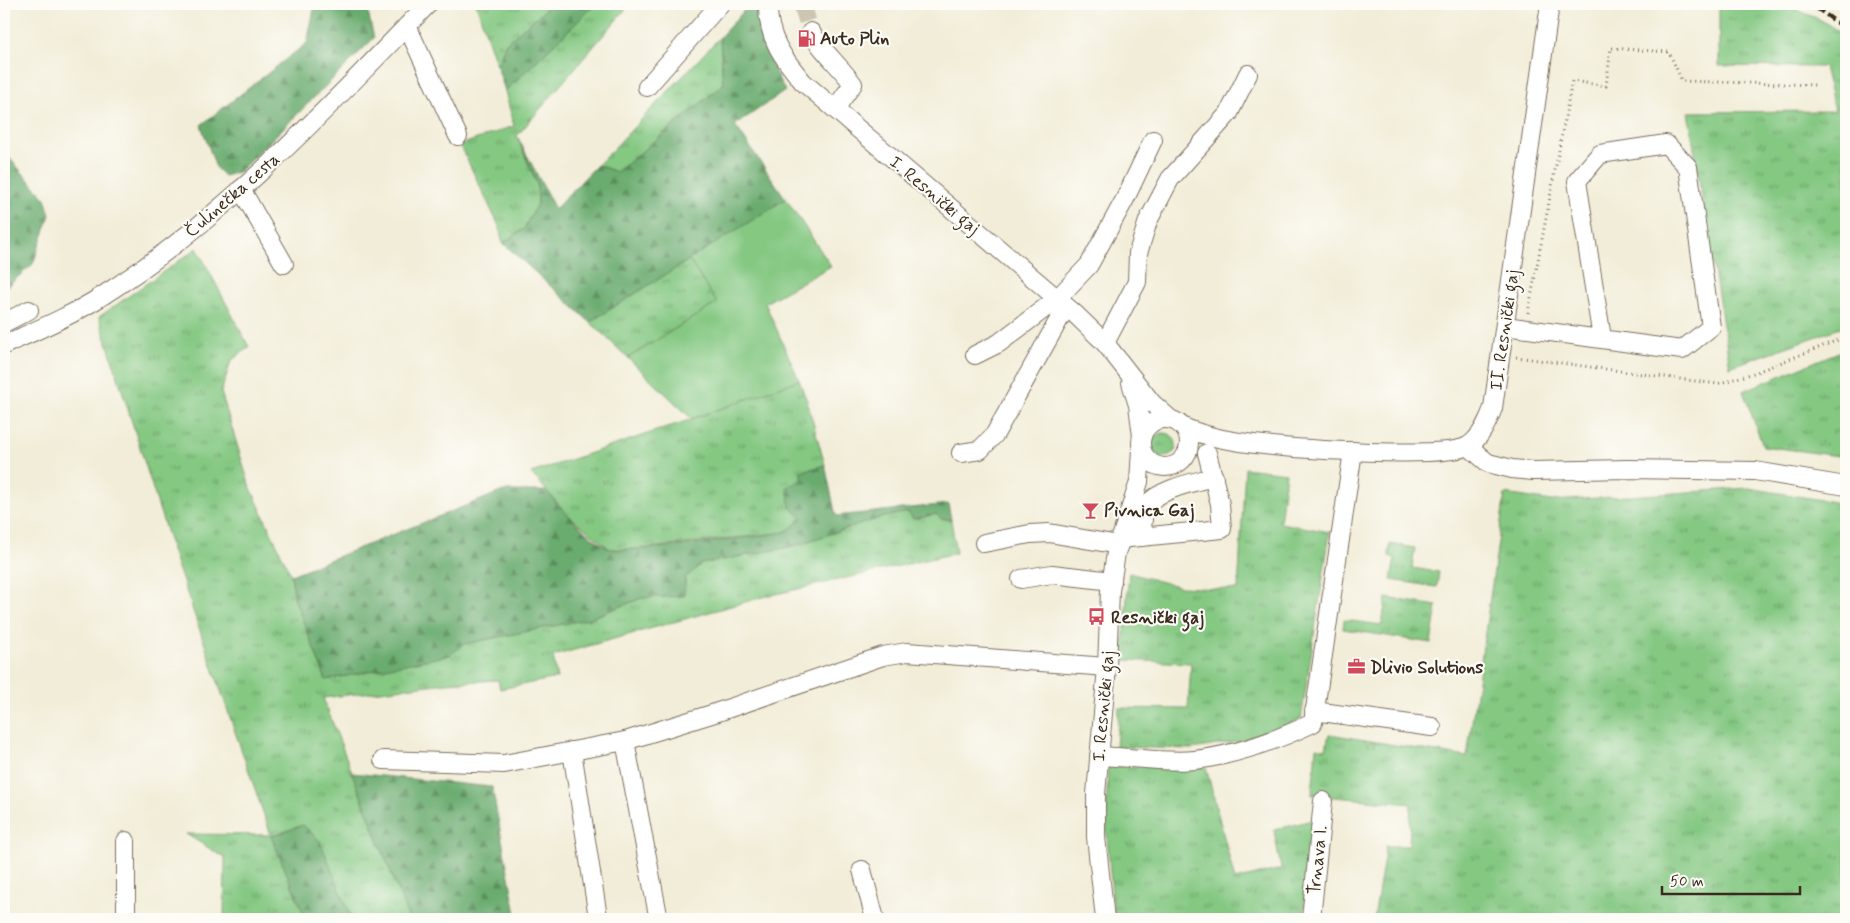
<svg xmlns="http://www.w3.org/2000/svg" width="1850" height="923" font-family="Mynerve,sans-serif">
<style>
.grass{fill:url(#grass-tufts);stroke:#607950}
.forest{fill:url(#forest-firs);stroke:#536b47}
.garden{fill:#84c882;stroke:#607950}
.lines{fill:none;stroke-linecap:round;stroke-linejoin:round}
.minor-tunnel{stroke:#cdc6b3;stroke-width:18;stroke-dasharray:18 9;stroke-linecap:butt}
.minor-casing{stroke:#7b6e5f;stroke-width:20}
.path{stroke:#7b6e5f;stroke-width:3;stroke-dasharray:1 4;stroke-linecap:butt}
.minor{stroke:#fff;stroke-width:18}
.rail{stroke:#3b2a1e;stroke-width:4;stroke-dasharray:8 4;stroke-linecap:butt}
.labels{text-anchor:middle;stroke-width:4.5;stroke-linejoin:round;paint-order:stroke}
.poi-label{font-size:18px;font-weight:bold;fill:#3b2a1e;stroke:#fdfcf7;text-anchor:start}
.street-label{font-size:18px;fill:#3b2a1e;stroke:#fdfcf7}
</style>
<defs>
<pattern id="grass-tufts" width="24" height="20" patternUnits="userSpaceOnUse" patternTransform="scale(1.25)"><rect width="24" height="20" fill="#84c882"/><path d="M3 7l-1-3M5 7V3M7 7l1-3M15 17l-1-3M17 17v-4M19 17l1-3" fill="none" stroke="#6da36a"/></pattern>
<pattern id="forest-firs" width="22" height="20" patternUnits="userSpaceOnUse" patternTransform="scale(1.25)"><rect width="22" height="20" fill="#6bac70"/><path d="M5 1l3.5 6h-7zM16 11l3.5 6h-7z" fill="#598c5b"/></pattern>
</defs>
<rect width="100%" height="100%" fill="#fdfcf7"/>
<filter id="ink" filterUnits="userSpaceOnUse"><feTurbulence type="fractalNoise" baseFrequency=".02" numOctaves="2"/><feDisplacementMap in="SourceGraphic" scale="10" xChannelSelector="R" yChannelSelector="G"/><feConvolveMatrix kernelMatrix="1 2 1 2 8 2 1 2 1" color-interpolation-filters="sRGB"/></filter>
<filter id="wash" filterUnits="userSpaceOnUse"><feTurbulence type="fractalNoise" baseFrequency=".0096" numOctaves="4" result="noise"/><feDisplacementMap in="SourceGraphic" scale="20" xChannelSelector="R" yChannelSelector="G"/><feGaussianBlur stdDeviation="1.12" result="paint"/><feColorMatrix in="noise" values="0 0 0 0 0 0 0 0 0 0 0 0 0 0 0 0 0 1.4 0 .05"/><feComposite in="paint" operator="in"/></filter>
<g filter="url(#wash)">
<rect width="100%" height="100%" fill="#f2edd8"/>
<g class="grass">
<path d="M476 4H549L546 9 506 43 497 66Z"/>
<path d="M596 4H630L517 136 537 184 538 202 524 229 503 243 498 224 460 145 514 126 505 91Z"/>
<path d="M1719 4H1783L1821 20 1846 36V326L1730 367 1688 112 1835 111 1824 67 1719 66Z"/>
<path d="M720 37 723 85 617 172 598 165Z"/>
<path d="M197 248 249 347 231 361 221 392 249 484 291 575 295 600 326 680 449 655 464 644 588 619 642 598 684 596 685 578 701 564 790 547 883 517 908 512 914 519 936 514 941 519H951L956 553 763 597 553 656 557 678 500 689 498 680 446 683 323 698 409 919H352L271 836 306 919H224L225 858 186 834 271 835 174 556 99 317Z"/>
<path d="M689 260 717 303 628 358 590 322Z"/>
<path d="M1846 349V457L1763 446 1743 391Z"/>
<path d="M799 380 807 401 825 465 801 472 803 518 786 532 640 549H610L568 515 531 473 692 419Z"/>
<circle cx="1164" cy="445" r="12"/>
<path d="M1245 468 1286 473 1280 523 1330 532 1301 719 1237 742 1192 749 1116 747 1119 708 1188 709 1191 663 1122 660 1129 573 1181 587 1238 590Z"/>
<path d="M1749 488 1846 504V919H1374L1386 846H1409L1411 804 1312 795 1316 747 1326 749 1329 734 1467 757 1505 494 1552 501Z"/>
<path d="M1390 544 1415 548 1412 568 1439 572 1437 587 1391 580 1395 558 1389 556Z"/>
<path d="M1386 598 1437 606 1431 643 1343 629 1344 620 1382 625Z"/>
<path d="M1108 766 1206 767 1235 880 1281 869 1274 830 1312 820 1303 919H1114L1106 824Z"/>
</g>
<g class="forest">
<path d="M319 4H366L374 38 239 172 224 176 216 168 201 125 307 43 314 9Z"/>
<path d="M549 4H596L505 91 497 66 506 43 546 9Z"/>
<path d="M750 4 761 6C759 43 769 59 785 91L735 125 786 199 590 322 503 243 524 229 538 202 537 184 517 136 555 209 597 165 617 172 723 85 720 37Z"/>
<path d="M4 152 45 198 50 215 33 264 4 289Z"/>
<path d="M825 465 836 516 948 504 951 519H941L936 514 913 519 908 512 883 517 790 547 701 564 685 578 684 596 642 598 588 619 464 644 450 655 326 680 295 600 291 575 503 491H546C564 511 584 534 608 548 622 556 761 535 786 532L802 518 790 507 787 487 801 480V472Z"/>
<path d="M352 773 492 787 517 919H409Z"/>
<path d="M303 825 320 841 352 919H306L271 836Z"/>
</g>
<path class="garden" d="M786 199 831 266 765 303 799 380 692 419 628 358 717 303 689 260Z"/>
</g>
<g filter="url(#ink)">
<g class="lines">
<path class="minor-tunnel" d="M802 4 811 32"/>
<defs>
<g id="minor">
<path d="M768 4C767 37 783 58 803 82L1074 313 1105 343 1152 403 1170 419"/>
<path d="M407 26 458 136"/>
<path d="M811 32C820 49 841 67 853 84L835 109"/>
<path d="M647 87 720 4"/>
<path d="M241 189 284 264"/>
<path d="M4 323 29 310"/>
<path d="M1505 326 1682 350 1711 327 1688 167 1666 144 1600 154 1577 181 1602 338"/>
<path d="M1105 343 1137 282 1138 253 1148 221 1170 179 1229 113 1248 74"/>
<path d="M4 345C37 330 71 316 102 296 226 217 327 109 428 4"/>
<path d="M975 355 999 343 1057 299 1089 265 1125 199 1153 140"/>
<path d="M1131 383 1138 405 1142 436"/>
<circle cx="1165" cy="443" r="24"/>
<path d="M1183 427C1208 438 1237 442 1264 445 1297 449 1445 459 1468 446 1481 438 1488 421 1493 408L1550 4"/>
<path d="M1468 446 1488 463 1512 469 1533 471 1627 469 1755 471 1846 486"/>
<path d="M961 453 980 450 995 434 1066 307"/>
<path d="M1141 537C1143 529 1142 513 1146 506 1158 489 1195 482 1214 477"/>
<path d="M1120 539 1222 529 1220 504 1207 453"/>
<path d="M984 543 1030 534 1049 533 1119 545"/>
<path d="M1021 579 1052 574 1112 581"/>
<path d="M1314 711 1432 727"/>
<path d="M625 741 658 915"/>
<path d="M572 751 598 917"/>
<path d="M1099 756C1127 757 1169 763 1195 760 1236 755 1275 741 1313 723L1353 451"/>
<path d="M383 760 504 764 625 741 715 713 883 656 907 652 1107 667"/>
<path d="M862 870 875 919"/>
<path d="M126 919V841"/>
<path d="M1105 919 1096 837V794L1107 667 1110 591 1116 553 1139 482 1141 449"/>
<path d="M1311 919 1323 801"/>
</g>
</defs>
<use href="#minor" class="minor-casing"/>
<g class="path">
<path d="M1528 313 1572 81 1606 86 1611 48 1669 52 1682 81 1816 85"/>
<path d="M1516 357 1717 384 1754 373 1846 337"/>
</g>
<use href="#minor" class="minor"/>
<path class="rail" d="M1805 4 1818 9 1846 29"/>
</g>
</g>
<defs>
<symbol id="fuel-bare" viewBox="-9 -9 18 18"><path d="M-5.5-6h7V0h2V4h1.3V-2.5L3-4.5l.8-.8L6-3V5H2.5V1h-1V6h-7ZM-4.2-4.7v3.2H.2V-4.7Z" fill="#d1495b" stroke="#fdfcf7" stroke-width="2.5" paint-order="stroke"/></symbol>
<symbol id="bar-bare" viewBox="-9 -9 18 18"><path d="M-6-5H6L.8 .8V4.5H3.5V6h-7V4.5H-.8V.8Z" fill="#d1495b" stroke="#fdfcf7" stroke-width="2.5" paint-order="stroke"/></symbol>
<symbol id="bus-bare" viewBox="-9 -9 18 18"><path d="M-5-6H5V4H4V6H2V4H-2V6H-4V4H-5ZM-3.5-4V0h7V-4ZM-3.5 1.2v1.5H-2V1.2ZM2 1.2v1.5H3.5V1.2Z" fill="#d1495b" stroke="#fdfcf7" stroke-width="2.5" paint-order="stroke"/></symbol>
<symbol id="office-bare" viewBox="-9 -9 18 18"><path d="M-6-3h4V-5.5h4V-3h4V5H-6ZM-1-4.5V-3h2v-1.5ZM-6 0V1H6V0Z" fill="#d1495b" stroke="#fdfcf7" stroke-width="2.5" paint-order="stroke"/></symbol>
</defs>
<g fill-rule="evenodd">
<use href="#fuel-bare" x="794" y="26" width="25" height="25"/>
<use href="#bar-bare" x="1078" y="498" width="25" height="25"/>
<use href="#bus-bare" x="1084" y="604" width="25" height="25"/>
<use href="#office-bare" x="1344" y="654" width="25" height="25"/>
</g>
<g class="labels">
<g class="poi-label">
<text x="820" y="44">Auto Plin</text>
<text x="1104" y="516">Pivnica Gaj</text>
<text x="1111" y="623">Resnički gaj</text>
<text x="1370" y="673">Dlivio Solutions</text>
</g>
<g class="street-label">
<text transform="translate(232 195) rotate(-41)" y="6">Čulinečka cesta</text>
<text transform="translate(935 195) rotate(40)" y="6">I. Resnički gaj</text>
<text transform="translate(1504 330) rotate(-82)" y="6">II. Resnički gaj</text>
<text transform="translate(1103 706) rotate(-85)" y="6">I. Resnički gaj</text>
<text transform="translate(1317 860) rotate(-84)" y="6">Trnava I.</text>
</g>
</g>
<rect width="1850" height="923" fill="none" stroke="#fdfcf7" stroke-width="20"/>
<path d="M1662 886v8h138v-8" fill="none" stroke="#3b2a1e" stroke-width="2.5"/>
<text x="1670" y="886" font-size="15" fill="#3b2a1e" stroke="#fdfcf7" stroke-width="4" paint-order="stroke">50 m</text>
</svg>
